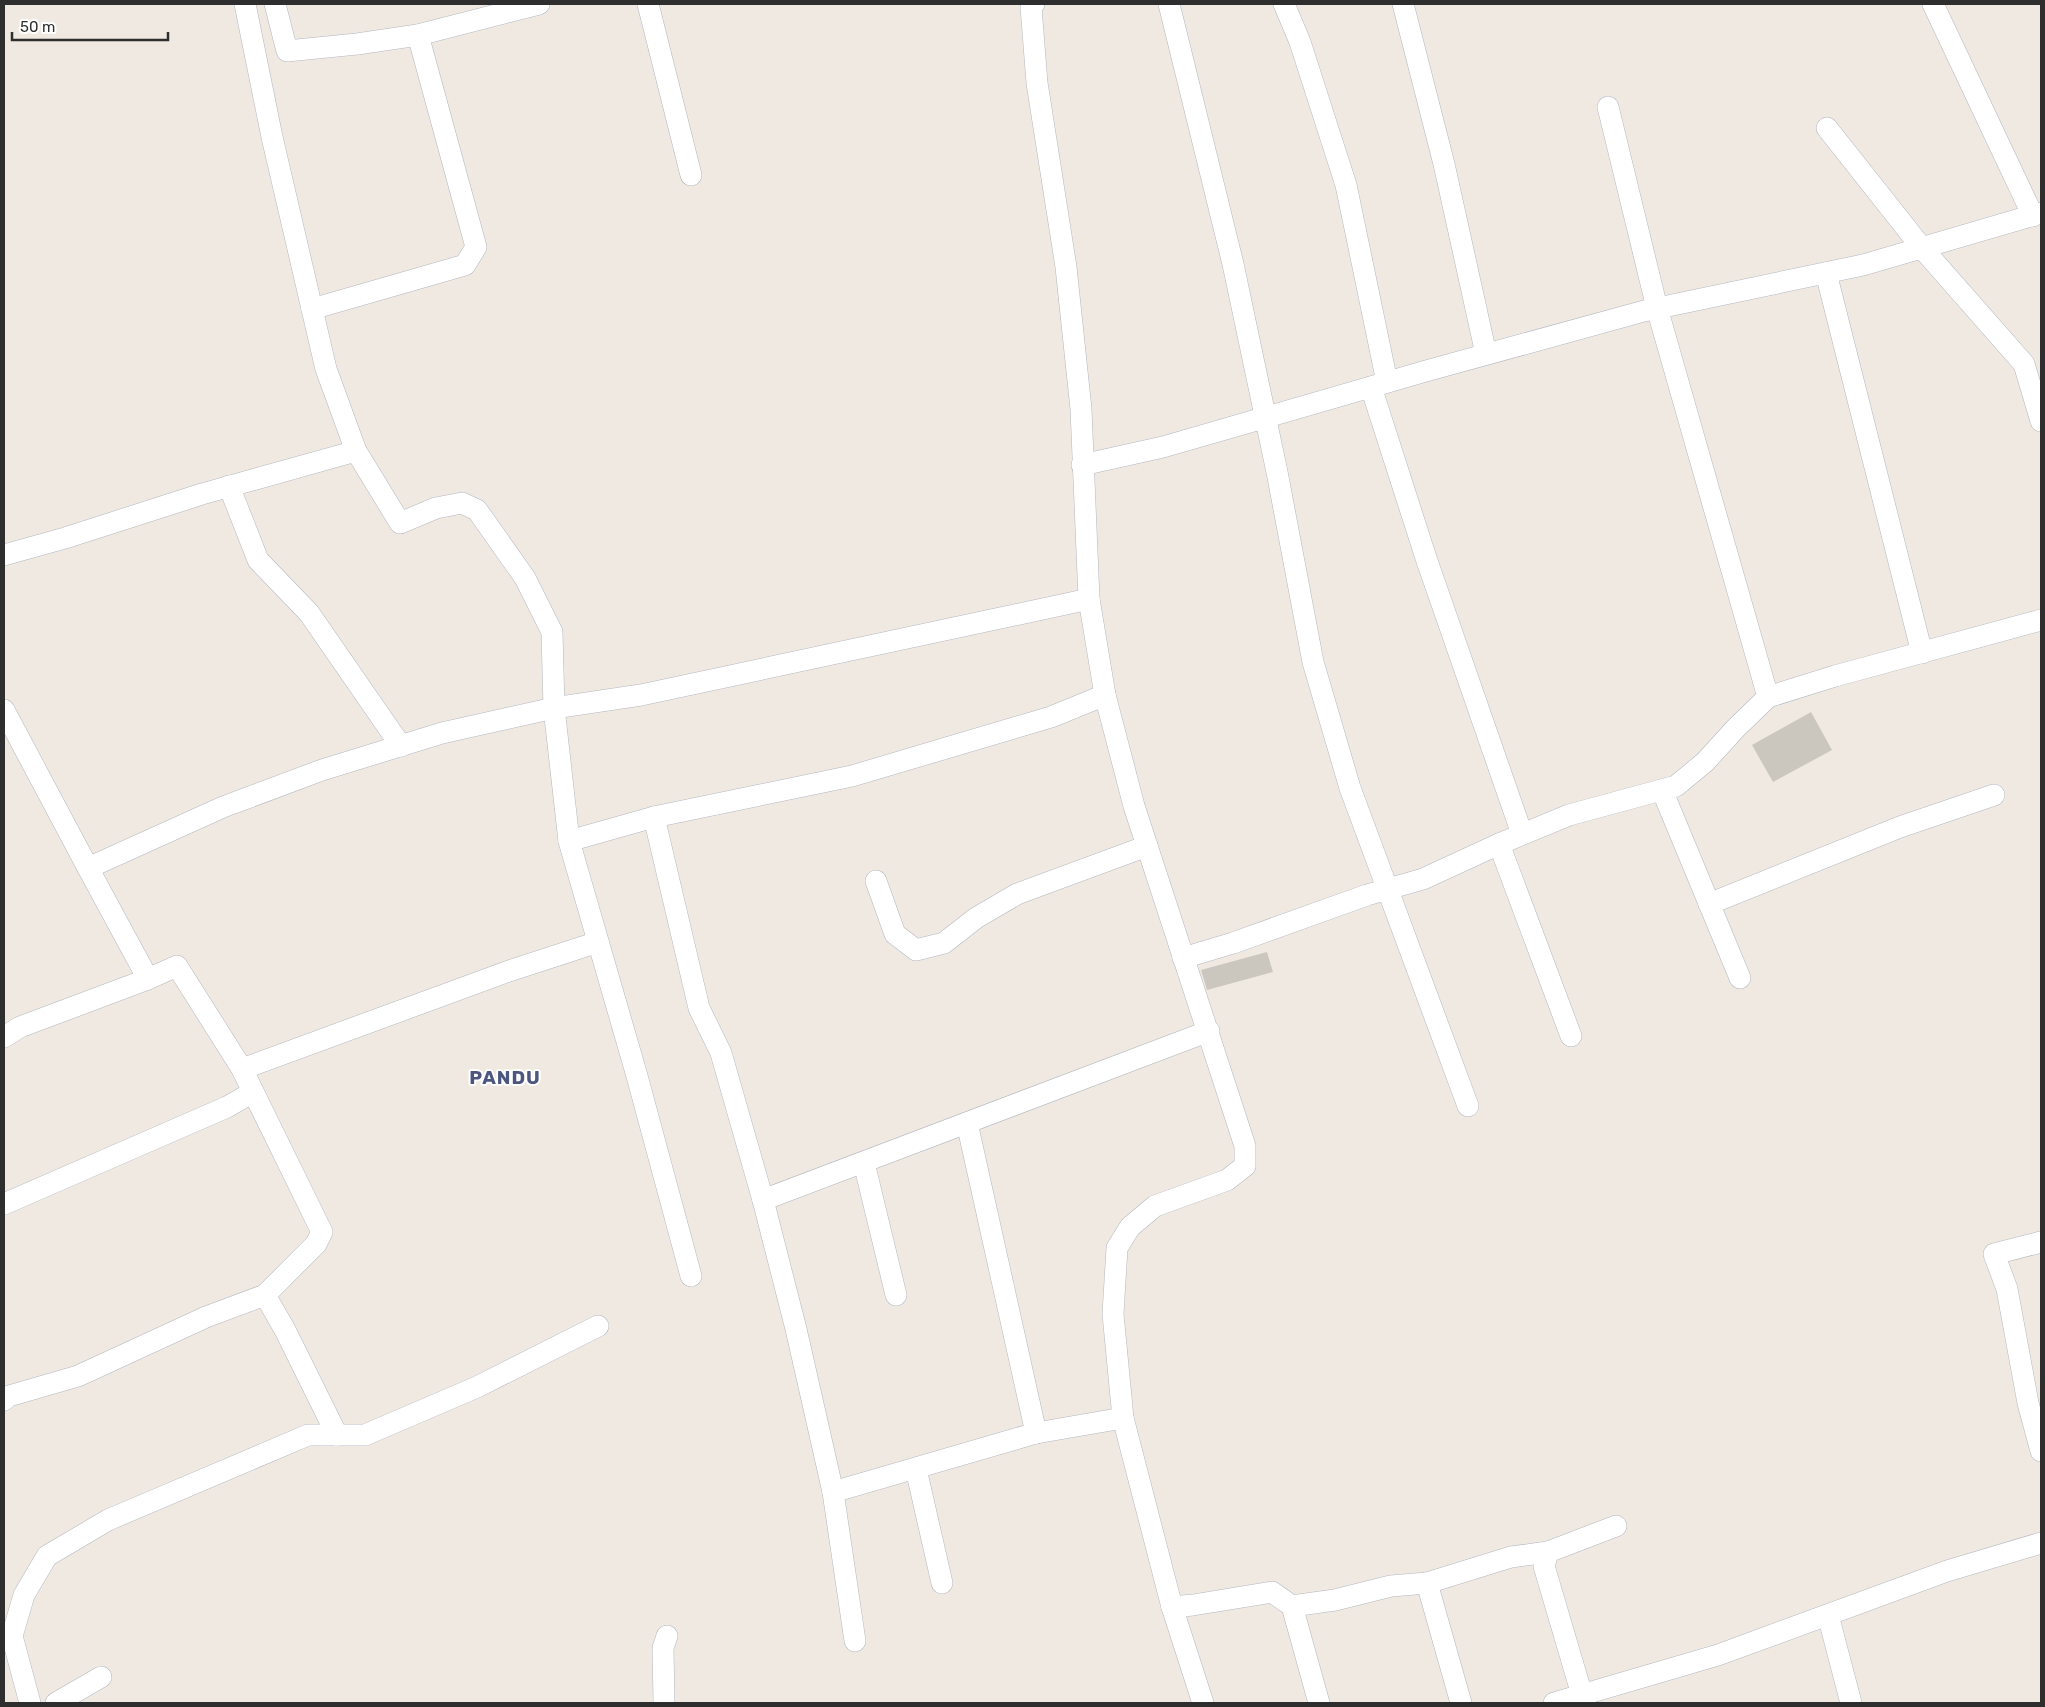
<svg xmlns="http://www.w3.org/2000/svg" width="2045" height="1707" font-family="Rubik,sans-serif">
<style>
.building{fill:#cbc7bf}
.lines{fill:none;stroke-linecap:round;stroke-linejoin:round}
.minor-casing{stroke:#b4b7c1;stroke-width:22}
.minor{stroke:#fff;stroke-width:21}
.labels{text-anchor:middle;stroke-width:4;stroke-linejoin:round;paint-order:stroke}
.district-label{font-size:19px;font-weight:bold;letter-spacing:1px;fill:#4d5680;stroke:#fff}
</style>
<rect width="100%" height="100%" fill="#efe9e1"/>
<g class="building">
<path d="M1811 712 1832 750 1773 782 1752 745Z"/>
<path d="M1267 952 1273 972 1207 990 1201 970Z"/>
</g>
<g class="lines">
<defs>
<g id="minor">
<path d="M245 4 272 137 326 369 356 451 400 523 436 508 462 503 477 510 525 578 552 632 554 708 569 841 637 1076 691 1276"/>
<path d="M275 4 287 51 357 44 418 35 539 4"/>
<path d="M648 4 691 175"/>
<path d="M1034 4 1031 7 1037 83 1066 267 1081 409 1089 599 1105 695 1134 806 1245 1146V1166L1227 1180 1155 1206 1130 1227 1117 1248 1113 1314 1123 1418 1172 1607 1193 1605 1272 1592 1292 1606 1335 1600 1391 1586 1427 1583 1461 1703"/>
<path d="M1169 4 1233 264 1277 472 1313 662 1350 788 1468 1106"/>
<path d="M1284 4 1300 42 1346 185 1387 382"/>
<path d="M1403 4 1444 164 1486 354"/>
<path d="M1933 4 2033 216"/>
<path d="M1608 107 1657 308 1768 697"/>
<path d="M1827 128 1922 248 2024 364 2041 421"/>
<path d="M1826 273 1922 653"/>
<path d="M312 309 465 265 476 247 418 35"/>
<path d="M1371 387 1426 558 1522 834"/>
<path d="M1082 465 1163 447 1426 371 1644 311 1863 265 2041 213"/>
<path d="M229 486 258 560 309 613 401 746"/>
<path d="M4 555 65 538 202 494 356 451"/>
<path d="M4 710 88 868"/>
<path d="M1662 790 1740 978"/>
<path d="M654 817 699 1008 721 1053 763 1200 796 1329 833 1492 855 1641"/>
<path d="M569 841 654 817 852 776 1051 717 1105 695"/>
<path d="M1499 844 1571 1036"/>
<path d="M876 881 895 934 916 950 944 943 976 918 1017 894 1147 846"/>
<path d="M1709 904 1900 827 1994 795"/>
<path d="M1183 958 1233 943 1367 895 1423 879 1499 844 1569 815 1676 786 1705 762 1736 728 1768 697 1835 676 2041 620"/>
<path d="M148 979 177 966 242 1069 322 1232 316 1244 265 1295"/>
<path d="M4 1037 20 1027 148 979 88 868 223 807 322 770 442 733 554 708 641 695 1089 599"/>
<path d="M242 1069 509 971 598 942"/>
<path d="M967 1123 1036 1433"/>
<path d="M864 1163 896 1295"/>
<path d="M763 1200 1209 1031"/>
<path d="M4 1204 227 1107 253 1092"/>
<path d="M2041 1242 1994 1254 2007 1289 2028 1403 2041 1451"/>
<path d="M4 1400 9 1396 78 1376 206 1317 265 1295 285 1330 337 1435"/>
<path d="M916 1469 942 1583"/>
<path d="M833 1492 1036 1433 1123 1418"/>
<path d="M1427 1583 1511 1557 1548 1552"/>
<path d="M1292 1606 1319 1703"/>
<path d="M1172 1607 1203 1703"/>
<path d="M1828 1615 1851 1703"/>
<path d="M1582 1695 1544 1566 1548 1552 1616 1526"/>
<path d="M30 1703 12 1636 24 1595 47 1556 108 1520 308 1435H365L477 1387 598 1326"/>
<path d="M56 1703 101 1677"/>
<path d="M664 1703 663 1648 667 1636"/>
<path d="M1554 1703 1718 1655 1947 1571 2041 1543"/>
</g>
</defs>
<use href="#minor" class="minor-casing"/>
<use href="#minor" class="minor"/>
</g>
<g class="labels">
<g class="district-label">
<text x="505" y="1084">PANDU</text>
</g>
</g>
<rect width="2045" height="1707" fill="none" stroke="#2e2e2e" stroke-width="10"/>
<path d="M12 32v8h156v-8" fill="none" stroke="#2e2e2e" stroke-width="2.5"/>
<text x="20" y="32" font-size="15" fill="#2e2e2e" stroke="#ffffff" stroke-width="4" paint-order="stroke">50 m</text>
</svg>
